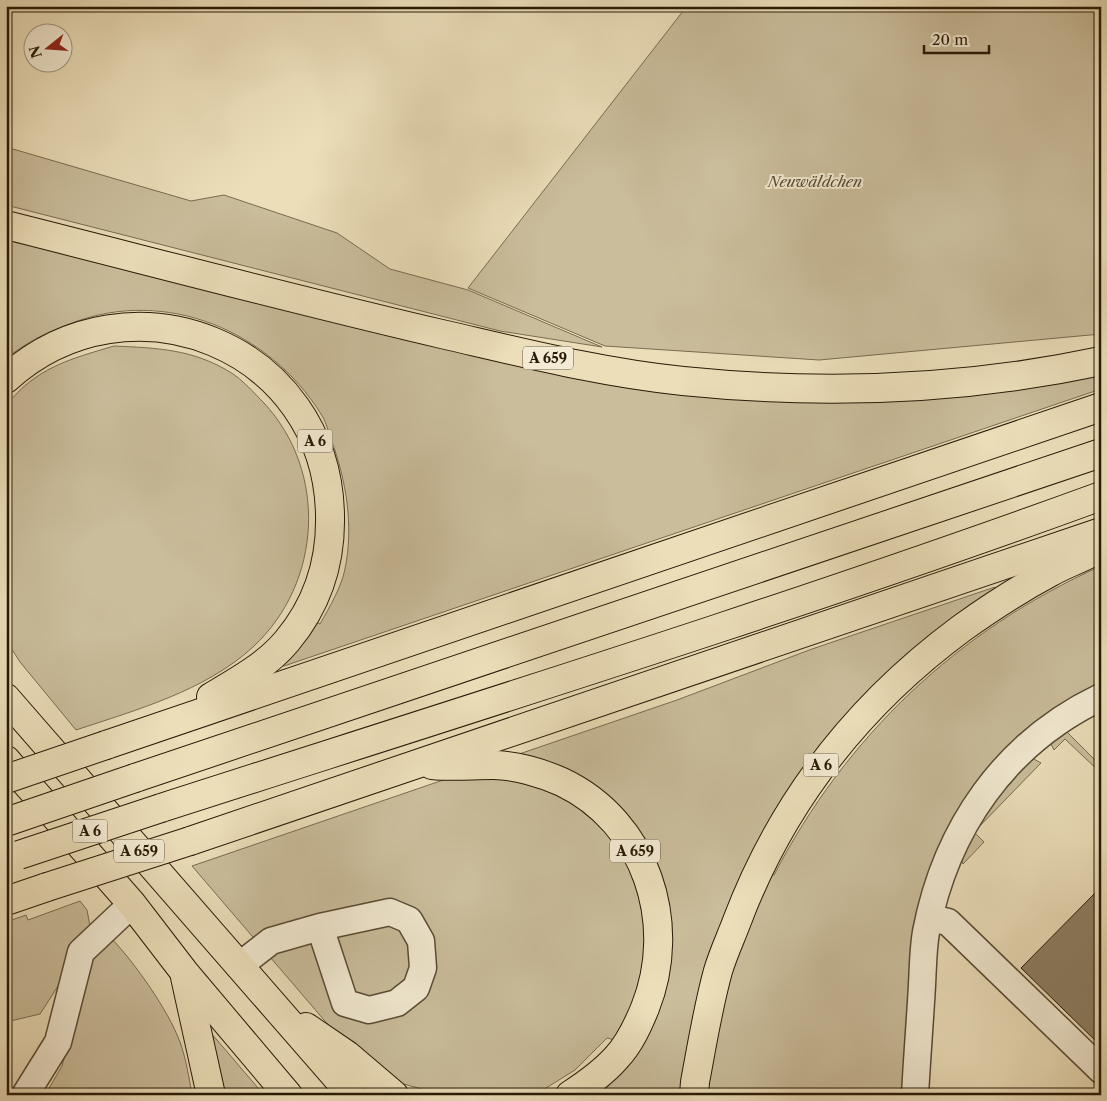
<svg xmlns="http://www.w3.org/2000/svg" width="1107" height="1101" font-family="'Libre Caslon Text',serif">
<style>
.green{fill:#cabd9b;stroke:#796c51}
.building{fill:#8d8064;stroke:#281a07}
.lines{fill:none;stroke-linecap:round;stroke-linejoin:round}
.minor-casing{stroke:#594b34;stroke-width:29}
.highway-casing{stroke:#281a07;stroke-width:30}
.minor{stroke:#f2ead2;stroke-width:26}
.highway{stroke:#ebdeb9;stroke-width:28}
.highway-bridge-casing{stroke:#281a07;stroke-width:30;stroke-linecap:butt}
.highway-bridge{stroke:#ebdeb9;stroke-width:28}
.labels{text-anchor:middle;stroke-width:4;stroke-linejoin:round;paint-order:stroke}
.shield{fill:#f2ead2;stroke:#655844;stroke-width:1}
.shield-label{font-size:14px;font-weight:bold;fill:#281a07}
.park-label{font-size:15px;font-style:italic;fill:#594b33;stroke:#f2ead2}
</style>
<rect width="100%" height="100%" fill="#ebdeb9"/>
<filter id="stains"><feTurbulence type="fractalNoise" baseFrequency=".004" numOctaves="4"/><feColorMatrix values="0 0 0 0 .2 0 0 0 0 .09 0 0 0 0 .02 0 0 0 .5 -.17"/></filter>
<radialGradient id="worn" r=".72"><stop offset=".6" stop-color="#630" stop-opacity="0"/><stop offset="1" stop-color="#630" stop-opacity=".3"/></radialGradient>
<g class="green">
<path d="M687 6H1101V334L819 360 605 346 468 288Z"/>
<path d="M6 147 191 201 224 195 337 233 390 269 468 290 602 347 500 331 6 205Z"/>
<path d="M6 236 735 397 1101 368V389L284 666 281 665 316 622 320 624C330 606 341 588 345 569 354 525 346 480 331 439 328 431 326 421 321 414 269 331 166 287 72 323 50 331 24 343 6 359Z"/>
<path d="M114 346C157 348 192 349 230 372 243 380 254 393 264 403 328 472 322 583 253 647 205 691 136 710 76 730L20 662 6 640V406C35 368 70 359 114 346Z"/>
<path d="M1101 566V685L1044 718 981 776 939 845 913 927 904 1095H597L605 1090 641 1047 607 1038 575 1070 538 1093 443 1095 393 1081 330 1027 192 866 677 700 812 649 995 587 996 592 948 626 748 866 774 875C846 736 958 630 1101 566Z"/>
<path d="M1067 732 1101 766V773L1065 739 1054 750 1050 742Z"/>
<path d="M1032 758 1041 763 974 832 984 842 963 864 960 855C978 818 998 791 1026 761Z"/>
<path d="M80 901 87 910 90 926 60 983 40 1014 6 1022V922L26 915 28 920Z"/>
<path d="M111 938C135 963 168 1010 180 1042 186 1059 189 1077 192 1095H45L62 1066 94 945Z"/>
<path d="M211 1033 264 1095H222Z"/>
</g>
<path class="building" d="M1101 887V1046L1021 968Z"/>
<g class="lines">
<defs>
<g id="minor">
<path d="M930 918 948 922 1101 1070"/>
<path d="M239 966 271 941 320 927 390 912 409 920 421 941 423 968 416 988 397 1003 369 1010 345 1003 320 927"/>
<path d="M25 1095 58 1042 81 952 132 904"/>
<path d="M915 1095C917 1058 920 1021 922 985 923 967 923 949 926 932 946 828 1005 743 1101 697"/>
</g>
<g id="highway">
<path d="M6 225C153 262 299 301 446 335 524 353 603 373 683 381 821 395 965 390 1101 361"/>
<path d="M6 379C129 267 328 346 330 516 331 562 317 605 287 641 267 665 238 681 211 697"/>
<path d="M6 698 352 1095"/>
<path d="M106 745 1101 407"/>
<path d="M6 760 132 904 185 973 288 1095"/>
<path d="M432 765C453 767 472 765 493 765 515 765 542 773 562 782 646 822 679 923 645 1008 638 1025 630 1043 617 1057 603 1073 587 1084 570 1095"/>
<path d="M135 778 1101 453"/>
<path d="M161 808C475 707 791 609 1101 496"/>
<path d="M190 841 1101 532"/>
<path d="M6 901 47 887"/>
<path d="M185 977 211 1095"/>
<path d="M306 1027 347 1055 394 1095"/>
<path d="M694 1095 695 1082C702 1045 708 1007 718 971 723 954 731 937 737 921 782 802 859 704 962 628 990 608 1021 588 1051 572 1067 563 1084 558 1099 548"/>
</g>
</defs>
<use href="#minor" class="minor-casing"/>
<use href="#highway" class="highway-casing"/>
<use href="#minor" class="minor"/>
<use href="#highway" class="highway"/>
<defs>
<g id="highway-bridge">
<path d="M6 779 106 745"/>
<path d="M6 822 135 778"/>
<path d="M19 855 161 808"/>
<path d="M47 887 190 841"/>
</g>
</defs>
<use href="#highway-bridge" class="highway-bridge-casing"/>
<use href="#highway-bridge" class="highway-bridge"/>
</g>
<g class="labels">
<g class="shield">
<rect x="523" y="346.5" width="50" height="23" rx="4"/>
<rect x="297.5" y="429.5" width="35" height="23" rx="4"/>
<rect x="803.5" y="753.5" width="35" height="23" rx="4"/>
<rect x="72.5" y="819.5" width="35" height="23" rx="4"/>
<rect x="114" y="839.5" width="50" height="23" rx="4"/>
<rect x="610" y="839.5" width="50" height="23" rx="4"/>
</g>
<g class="shield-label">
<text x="548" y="363">A 659</text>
<text x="315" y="446">A 6</text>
<text x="821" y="770">A 6</text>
<text x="90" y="836">A 6</text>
<text x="139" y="856">A 659</text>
<text x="635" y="856">A 659</text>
</g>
<g class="park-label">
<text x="815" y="187">Neuwäldchen</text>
</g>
</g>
<rect width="1107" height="1101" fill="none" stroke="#ebdeb9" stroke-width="25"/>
<rect x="8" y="8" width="1092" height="1086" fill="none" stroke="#281a07" stroke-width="2.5"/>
<rect x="12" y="12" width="1082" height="1076" fill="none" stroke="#281a07"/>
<g transform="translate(48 48) rotate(253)"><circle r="24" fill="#f2ead2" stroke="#a19781"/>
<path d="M0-4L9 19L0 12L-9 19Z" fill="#8f2418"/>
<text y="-8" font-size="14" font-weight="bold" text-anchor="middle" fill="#281a07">N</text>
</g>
<path d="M924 45v8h65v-8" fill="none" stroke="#281a07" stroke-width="2.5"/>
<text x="932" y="45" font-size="15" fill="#281a07" stroke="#f2ead2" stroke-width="4" paint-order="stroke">20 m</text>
<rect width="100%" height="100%" filter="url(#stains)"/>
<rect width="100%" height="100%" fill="url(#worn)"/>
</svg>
